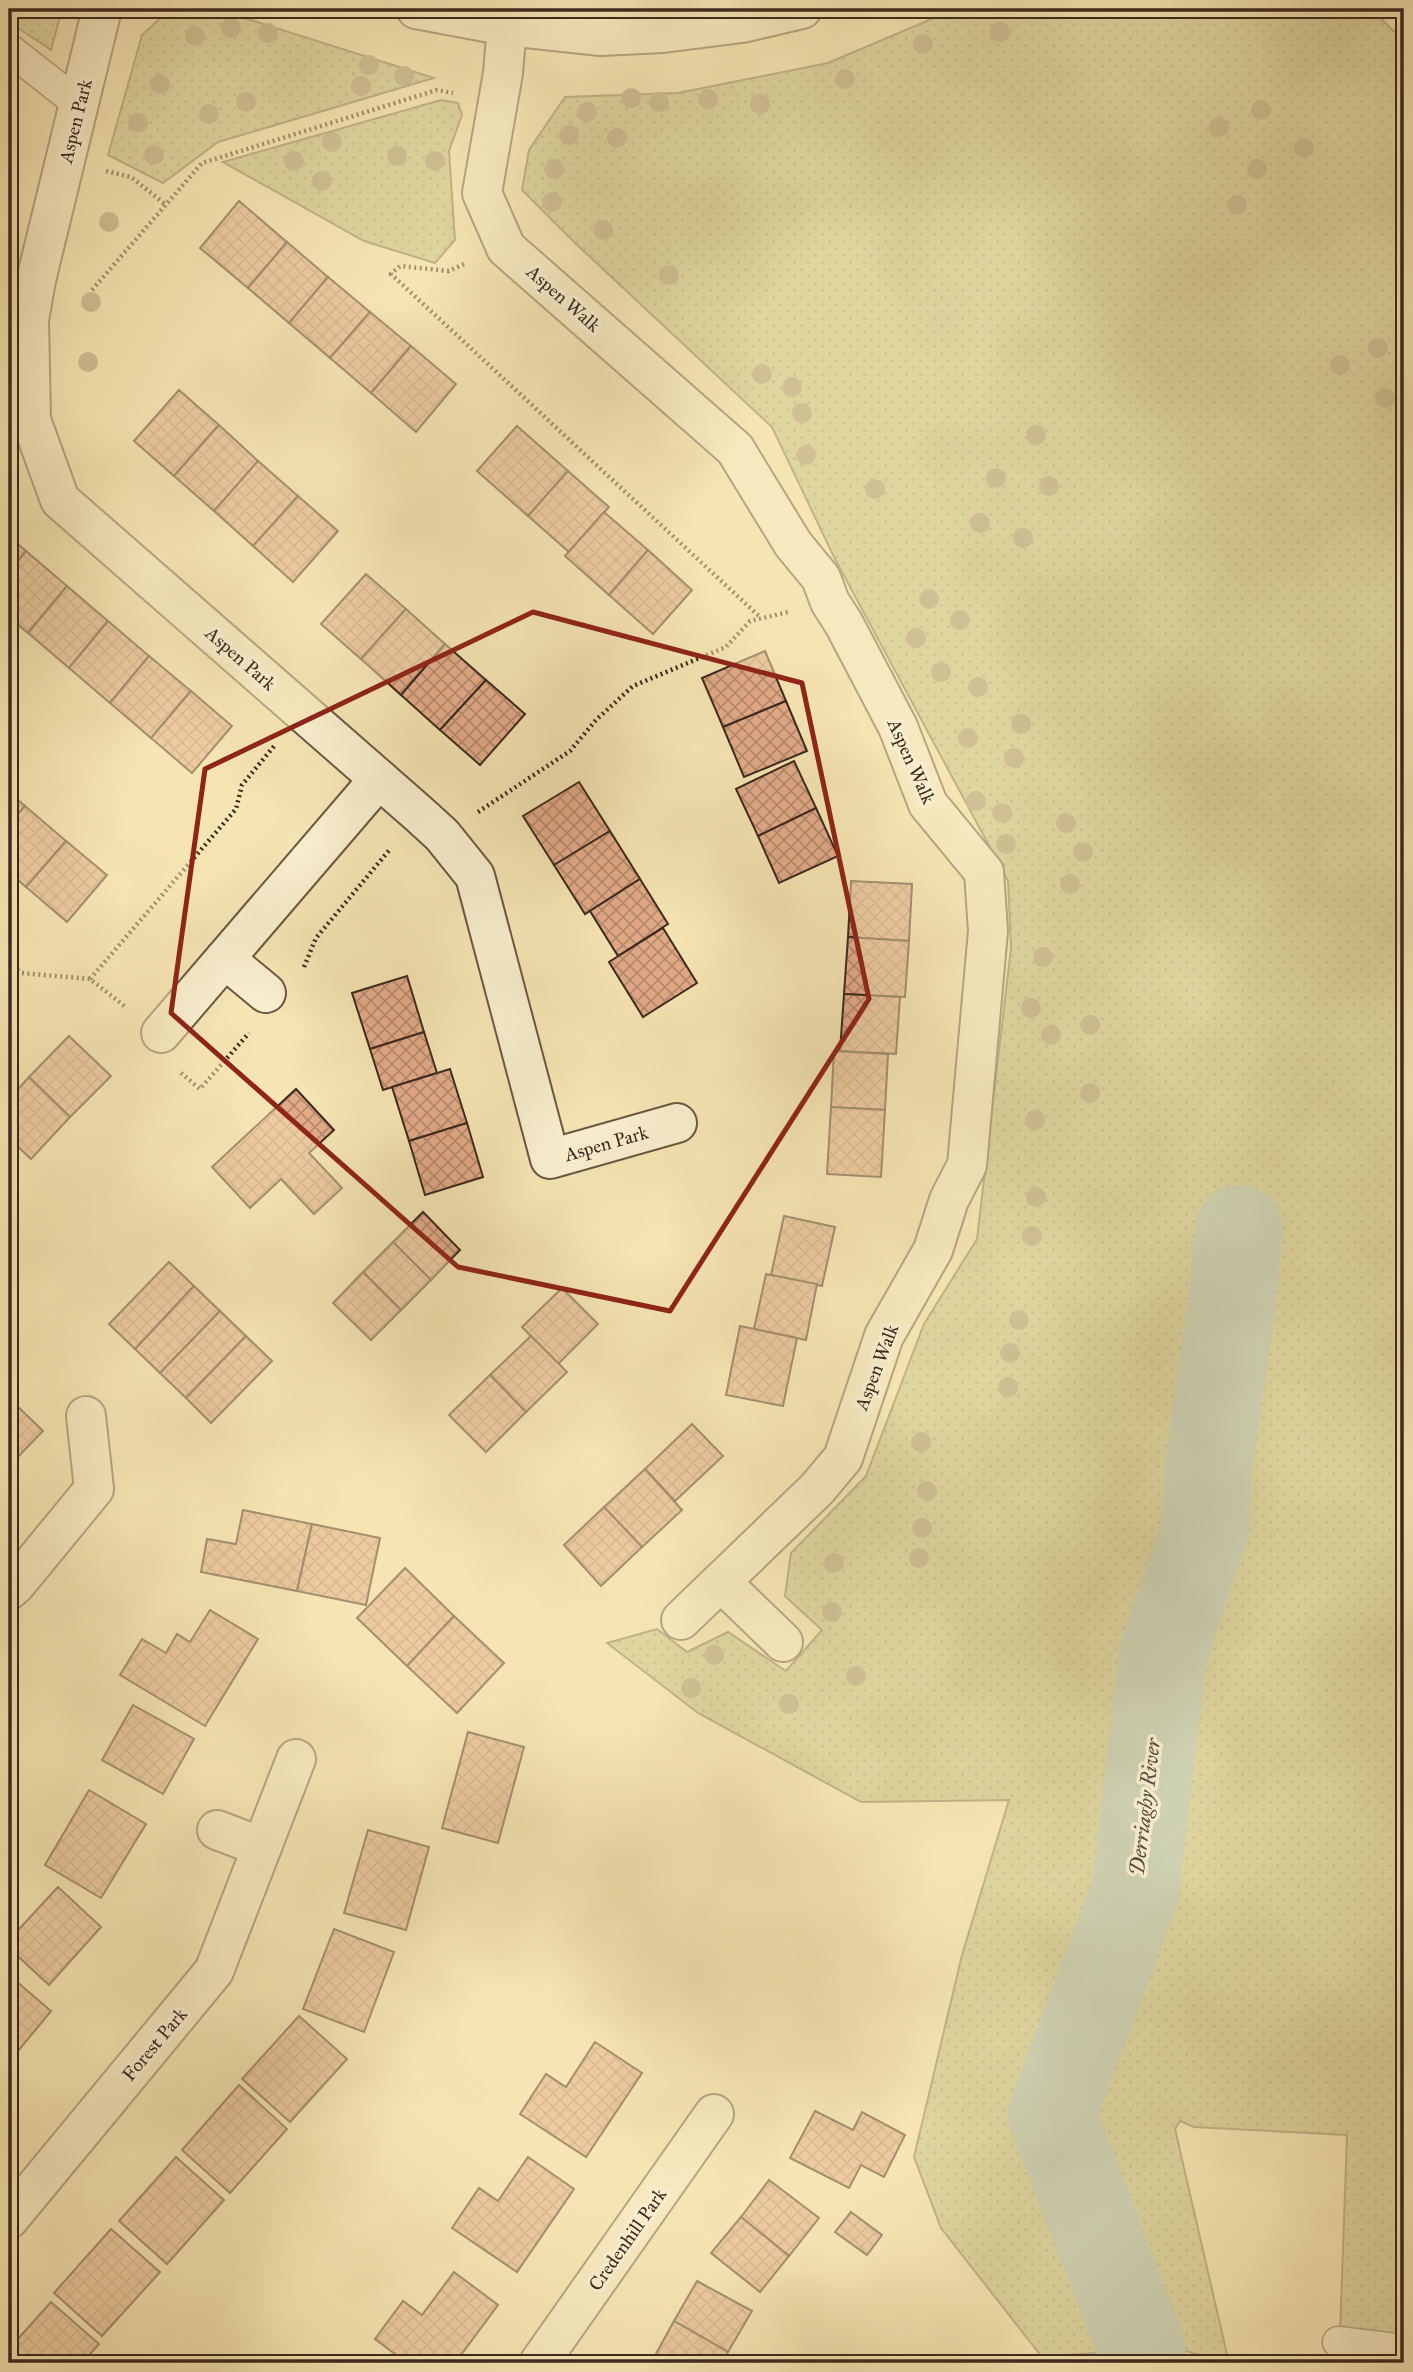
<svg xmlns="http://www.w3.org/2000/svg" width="1413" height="2372" font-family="'IM FELL Great Primer',serif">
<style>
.grass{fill:url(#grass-dots);stroke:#807653;stroke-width:2}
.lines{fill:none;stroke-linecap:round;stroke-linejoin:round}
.river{stroke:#9fbdb6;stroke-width:88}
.building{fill:url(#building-cross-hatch);stroke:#3c291e;stroke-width:2}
.lane-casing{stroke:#6a5843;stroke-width:33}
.street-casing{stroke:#6a5843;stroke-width:42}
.path{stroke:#3c291e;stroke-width:4.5;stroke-dasharray:2 3.5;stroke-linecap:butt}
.lane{stroke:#f8eece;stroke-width:30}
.street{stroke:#f8eece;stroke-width:38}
.tree{fill:#a2926f}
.marked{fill:none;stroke:#8f2418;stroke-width:5;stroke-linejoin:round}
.labels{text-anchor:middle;stroke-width:7;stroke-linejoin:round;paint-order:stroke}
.street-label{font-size:19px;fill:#3c291e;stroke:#f8eece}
.water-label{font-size:21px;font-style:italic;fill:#554e44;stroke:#f8eece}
</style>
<defs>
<pattern id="grass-dots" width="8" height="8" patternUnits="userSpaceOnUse" patternTransform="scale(1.75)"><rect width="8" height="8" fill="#c3c288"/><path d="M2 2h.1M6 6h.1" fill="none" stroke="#a09e6f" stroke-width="1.8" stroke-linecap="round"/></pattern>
<pattern id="building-cross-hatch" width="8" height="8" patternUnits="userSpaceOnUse" patternTransform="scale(1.75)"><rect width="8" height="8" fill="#e2aa87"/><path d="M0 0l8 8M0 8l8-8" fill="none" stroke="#b88a6e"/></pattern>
</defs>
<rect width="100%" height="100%" fill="#f5e5b3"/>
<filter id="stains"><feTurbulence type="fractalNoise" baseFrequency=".00286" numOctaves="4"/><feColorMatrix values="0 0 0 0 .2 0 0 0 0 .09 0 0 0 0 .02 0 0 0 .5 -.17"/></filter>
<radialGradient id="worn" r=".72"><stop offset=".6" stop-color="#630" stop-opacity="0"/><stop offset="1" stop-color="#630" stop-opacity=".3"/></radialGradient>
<g class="grass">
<path d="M9 9H62L51 50 9 22Z"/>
<path d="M174 9H216L434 78 218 142 163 183 108 155 142 35 168 11Z"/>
<path d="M955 9H1371L1404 41V2363H1339L1347 2135 1194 2127 1180 2121 1175 2129 1229 2363 1171 2347 1042 2357 941 2228 914 2157 962 1955 1009 1800 861 1802 698 1713 607 1643 657 1629 687 1652 728 1632 786 1671 822 1630 785 1596 791 1553 866 1476 924 1324 977 1239 1011 948 1008 881 834 557 772 427 574 242 522 190 529 150 565 97 678 93 828 63Z"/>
<path d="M441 100 458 103 462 115 449 151 455 240 435 263 364 241 223 162Z"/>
</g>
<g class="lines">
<path class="river" d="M1143 2363 1140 2345 1052 2114 1135 1892 1163 1654 1205 1528 1208 1470 1232 1301 1239 1229"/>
</g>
<g class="building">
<path d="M239 201 287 242 248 288 200 248Z"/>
<path d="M287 242 328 277 289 323 248 288Z"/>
<path d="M328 277 370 312 330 358 289 323Z"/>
<path d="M370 312 411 346 371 393 330 358Z"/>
<path d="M411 346 456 384 416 432 371 393Z"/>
<path d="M179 390 219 425 174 476 134 441Z"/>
<path d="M219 425 258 461 214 511 174 476Z"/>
<path d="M517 426 568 471 528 516 477 471Z"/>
<path d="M258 461 298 496 253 546 214 511Z"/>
<path d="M568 471 609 507 569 552 528 516Z"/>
<path d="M298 496 338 531 293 582 253 546Z"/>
<path d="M604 512 648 550 609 595 565 556Z"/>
<path d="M9 537 26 551 9 572Z"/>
<path d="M648 550 692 590 653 634 609 595Z"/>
<path d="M26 551 67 586 28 633 9 617V572Z"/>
<path d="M366 574 406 609 361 659 321 624Z"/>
<path d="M67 586 108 621 69 668 28 633Z"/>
<path d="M406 609 445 644 401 695 361 659Z"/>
<path d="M108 621 149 656 110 703 69 668Z"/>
<path d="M445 644 486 680 440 730 401 695Z"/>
<path d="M765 651 786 701 723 727 702 678Z"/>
<path d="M149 656 191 691 151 738 110 703Z"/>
<path d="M486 680 525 714 480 765 440 730Z"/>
<path d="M191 691 232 726 192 773 151 738Z"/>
<path d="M786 701 807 751 744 777 723 727Z"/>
<path d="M794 761 816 808 758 836 736 789Z"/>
<path d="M579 782 610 831 554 865 523 816Z"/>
<path d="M9 792 25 806 9 824Z"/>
<path d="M25 806 66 841 26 887 9 872V824Z"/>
<path d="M816 808 838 856 779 883 758 836Z"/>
<path d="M610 831 640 879 585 914 554 865Z"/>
<path d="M66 841 107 875 67 922 26 887Z"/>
<path d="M640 879 668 924 618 956 590 911Z"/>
<path d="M851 881 912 884 909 941 848 937Z"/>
<path d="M663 928 697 983 643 1017 609 962Z"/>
<path d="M848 937 909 941 905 997 844 994Z"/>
<path d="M407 976 424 1032 370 1049 352 993Z"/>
<path d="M844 994 900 997 896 1054 840 1051Z"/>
<path d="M424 1032 437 1073 383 1090 370 1049Z"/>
<path d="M69 1036 111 1076 70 1117 29 1077Z"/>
<path d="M834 1051 888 1054 885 1110 831 1107Z"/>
<path d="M450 1069 467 1123 409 1141 392 1087Z"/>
<path d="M29 1077 70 1117 31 1159 9 1138V1099Z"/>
<path d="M296 1089 334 1130 309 1153 342 1188 314 1214 281 1179 250 1208 212 1167Z"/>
<path d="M831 1107 885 1110 881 1177 827 1174Z"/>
<path d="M467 1123 483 1177 425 1195 409 1141Z"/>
<path d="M423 1212 460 1250 431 1280 393 1242Z"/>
<path d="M784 1216 835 1227 822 1286 771 1275Z"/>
<path d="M393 1242 431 1280 401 1310 363 1272Z"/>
<path d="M169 1262 194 1286 135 1349 109 1324Z"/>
<path d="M363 1272 401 1310 371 1340 333 1303Z"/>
<path d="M766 1274 817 1284 806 1340 754 1329Z"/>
<path d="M194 1286 220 1311 160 1373 135 1349Z"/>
<path d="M562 1288 598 1324 558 1364 522 1327Z"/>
<path d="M220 1311 246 1336 186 1398 160 1373Z"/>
<path d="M740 1326 797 1338 783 1406 726 1395Z"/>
<path d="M246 1336 272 1361 211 1423 186 1398Z"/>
<path d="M531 1336 567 1372 526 1412 490 1375Z"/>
<path d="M490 1375 526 1412 486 1452 449 1415Z"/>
<path d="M9 1398 43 1431 9 1466Z"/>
<path d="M692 1424 723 1456 675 1501 645 1469Z"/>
<path d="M645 1469 682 1510 642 1547 604 1507Z"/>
<path d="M604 1507 642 1547 601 1586 564 1545Z"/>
<path d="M243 1510 312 1524 297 1591 201 1572 207 1539 236 1544Z"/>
<path d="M312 1524 380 1538 366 1605 297 1591Z"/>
<path d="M405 1568 454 1616 407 1666 357 1618Z"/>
<path d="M210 1610 258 1639 205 1726 120 1675 142 1639 166 1653 177 1634 190 1642Z"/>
<path d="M454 1616 504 1663 457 1713 407 1666Z"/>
<path d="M133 1705 194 1739 163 1794 102 1760Z"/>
<path d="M468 1732 524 1747 498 1843 442 1828Z"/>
<path d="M89 1790 146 1824 101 1898 45 1865Z"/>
<path d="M368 1830 429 1847 406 1930 344 1913Z"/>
<path d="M58 1887 101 1927 49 1985 9 1948V1940Z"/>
<path d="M334 1929 394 1952 364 2032 303 2009Z"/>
<path d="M9 1975 51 2011 9 2062Z"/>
<path d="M299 2016 347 2059 290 2122 242 2079Z"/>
<path d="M595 2042 642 2073 586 2157 520 2114 546 2074 566 2087Z"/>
<path d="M239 2085 287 2129 230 2193 182 2150Z"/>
<path d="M815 2111 853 2130 862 2112 905 2135 884 2177 861 2165 849 2188 790 2158Z"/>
<path d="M176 2157 224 2200 167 2264 119 2221Z"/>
<path d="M528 2157 574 2189 517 2272 452 2228 479 2188 498 2201Z"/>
<path d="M769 2180 819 2218 789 2256 741 2217Z"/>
<path d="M851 2212 882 2235 867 2255 835 2232Z"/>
<path d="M741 2217 789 2256 760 2292 711 2253Z"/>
<path d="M111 2229 160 2272 102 2336 54 2293Z"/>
<path d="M454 2272 498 2305 455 2363H407L375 2339 403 2301 422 2315Z"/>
<path d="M697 2281 752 2311 728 2352 674 2321Z"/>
<path d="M51 2302 99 2344 82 2363H9V2349Z"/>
<path d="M674 2321 728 2352 722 2363H651Z"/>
</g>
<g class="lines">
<defs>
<g id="lane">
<path d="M9 49 79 104"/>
<path d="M1338 2342 1404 2350"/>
</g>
<g id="street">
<path d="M102 9 36 280 29 320 31 420 60 500 419 814 442 835 475 876 550 1159 677 1123"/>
<path d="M416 9 507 26 601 36 663 33 742 23 802 9"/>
<path d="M507 26 503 73 482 193 506 248 735 449 793 544 821 578 830 602 844 624 898 727 928 804 984 872 988 931 967 1165 949 1200 933 1250 884 1336 843 1458 817 1489 681 1620"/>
<path d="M225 959 266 993"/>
<path d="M161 1033 379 779"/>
<path d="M721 1582 783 1642"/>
<path d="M9 1590 16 1584 94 1489 86 1416"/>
<path d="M217 1830 262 1847"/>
<path d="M9 2219 214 1971 296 1759"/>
<path d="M539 2363 714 2114"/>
</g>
</defs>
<use href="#lane" class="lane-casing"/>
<use href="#street" class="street-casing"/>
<g class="path">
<path d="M9 164 19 153"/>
<path d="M106 171 131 177 165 204"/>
<path d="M464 264 449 271 400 266 391 274 761 618"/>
<path d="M92 290 202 163 437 90 453 93"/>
<path d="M478 812 570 751 596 720 633 686 726 647 750 621 788 612"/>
<path d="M9 963 21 973 90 979 127 1008"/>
<path d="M304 967 316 938 391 848"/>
<path d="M90 979 236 809 242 785 275 745"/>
<path d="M181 1073 200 1089 249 1033"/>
</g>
<use href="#lane" class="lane"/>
<use href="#street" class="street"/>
</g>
<g class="tree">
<circle cx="231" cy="28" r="10"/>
<circle cx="1000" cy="32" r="10"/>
<circle cx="268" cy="33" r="10"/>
<circle cx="195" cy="36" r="10"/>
<circle cx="923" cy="44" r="10"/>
<circle cx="369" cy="65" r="10"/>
<circle cx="404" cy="76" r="10"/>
<circle cx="845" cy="79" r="10"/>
<circle cx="160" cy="84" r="10"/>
<circle cx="361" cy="86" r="10"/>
<circle cx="631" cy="98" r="10"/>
<circle cx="708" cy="99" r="10"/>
<circle cx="246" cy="102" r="10"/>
<circle cx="659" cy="102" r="10"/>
<circle cx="760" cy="104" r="10"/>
<circle cx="1261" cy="110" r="10"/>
<circle cx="587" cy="112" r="10"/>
<circle cx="209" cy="114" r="10"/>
<circle cx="138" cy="123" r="10"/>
<circle cx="1219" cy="127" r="10"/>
<circle cx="569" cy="135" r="10"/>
<circle cx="617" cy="138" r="10"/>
<circle cx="332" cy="142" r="10"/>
<circle cx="1304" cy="148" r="10"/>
<circle cx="154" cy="155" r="10"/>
<circle cx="397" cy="156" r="10"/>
<circle cx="294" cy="161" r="10"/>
<circle cx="435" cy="161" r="10"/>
<circle cx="554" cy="169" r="10"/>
<circle cx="1257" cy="169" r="10"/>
<circle cx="322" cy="181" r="10"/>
<circle cx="552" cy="202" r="10"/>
<circle cx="1237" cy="205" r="10"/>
<circle cx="109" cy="222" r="10"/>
<circle cx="603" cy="230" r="10"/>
<circle cx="669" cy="275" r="10"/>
<circle cx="91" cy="302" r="10"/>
<circle cx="1378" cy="348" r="10"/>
<circle cx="88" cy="362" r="10"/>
<circle cx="1340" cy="365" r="10"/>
<circle cx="762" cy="374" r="10"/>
<circle cx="792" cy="387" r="10"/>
<circle cx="1385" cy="398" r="10"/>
<circle cx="802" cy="413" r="10"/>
<circle cx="1036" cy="435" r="10"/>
<circle cx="806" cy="455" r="10"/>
<circle cx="996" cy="478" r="10"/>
<circle cx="1049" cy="486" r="10"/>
<circle cx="875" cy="489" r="10"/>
<circle cx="980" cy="523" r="10"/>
<circle cx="1023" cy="538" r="10"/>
<circle cx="929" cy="599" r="10"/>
<circle cx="960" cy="620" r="10"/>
<circle cx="916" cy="638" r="10"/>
<circle cx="941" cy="672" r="10"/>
<circle cx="978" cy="687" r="10"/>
<circle cx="1021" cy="724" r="10"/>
<circle cx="968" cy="738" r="10"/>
<circle cx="1014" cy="758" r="10"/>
<circle cx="976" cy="801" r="10"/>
<circle cx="1002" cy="813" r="10"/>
<circle cx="1066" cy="823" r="10"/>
<circle cx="1006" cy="844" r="10"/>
<circle cx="1083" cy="852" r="10"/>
<circle cx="1070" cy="884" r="10"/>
<circle cx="1043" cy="957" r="10"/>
<circle cx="1031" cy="1008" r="10"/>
<circle cx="1090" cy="1025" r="10"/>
<circle cx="1051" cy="1035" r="10"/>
<circle cx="1090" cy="1093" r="10"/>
<circle cx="1035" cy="1120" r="10"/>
<circle cx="1036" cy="1197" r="10"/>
<circle cx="1032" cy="1236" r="10"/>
<circle cx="1019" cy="1320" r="10"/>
<circle cx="1010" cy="1353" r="10"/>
<circle cx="1008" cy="1387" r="10"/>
<circle cx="921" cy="1442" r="10"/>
<circle cx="927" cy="1491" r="10"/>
<circle cx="922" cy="1528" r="10"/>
<circle cx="919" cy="1558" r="10"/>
<circle cx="834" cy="1563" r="10"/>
<circle cx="832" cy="1612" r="10"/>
<circle cx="714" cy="1655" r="10"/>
<circle cx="856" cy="1676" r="10"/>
<circle cx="691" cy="1688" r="10"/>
<circle cx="789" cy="1704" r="10"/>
</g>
<path d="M0 0H1413V2372H0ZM533 612 802 683 869 999 670 1311 458 1267 171 1013 205 769Z" fill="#f5e5b3" fill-opacity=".55" fill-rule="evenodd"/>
<path class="marked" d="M533 612 802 683 869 999 670 1311 458 1267 171 1013 205 769Z"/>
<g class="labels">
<g class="street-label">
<text transform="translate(75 121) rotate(-76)" y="7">Aspen Park</text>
<text transform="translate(564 298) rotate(41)" y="7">Aspen Walk</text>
<text transform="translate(241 658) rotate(41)" y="7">Aspen Park</text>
<text transform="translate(912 761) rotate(66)" y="7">Aspen Walk</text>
<text transform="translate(606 1143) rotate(-16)" y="7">Aspen Park</text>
<text transform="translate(876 1367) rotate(-69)" y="7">Aspen Walk</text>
<text transform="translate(154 2044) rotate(-50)" y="7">Forest Park</text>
<text transform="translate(627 2239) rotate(-55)" y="7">Credenhill Park</text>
</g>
<g class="water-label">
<text transform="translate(1145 1807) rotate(-83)" y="7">Derriaghy River</text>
</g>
</g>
<rect width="1413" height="2372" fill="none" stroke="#f5e5b3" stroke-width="35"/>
<rect x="10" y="10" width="1392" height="2351" fill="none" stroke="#3c291e" stroke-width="3.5"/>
<rect x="18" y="18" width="1378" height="2337" fill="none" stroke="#3c291e" stroke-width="2"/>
<rect width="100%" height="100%" filter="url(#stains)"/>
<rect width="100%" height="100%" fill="url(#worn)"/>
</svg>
